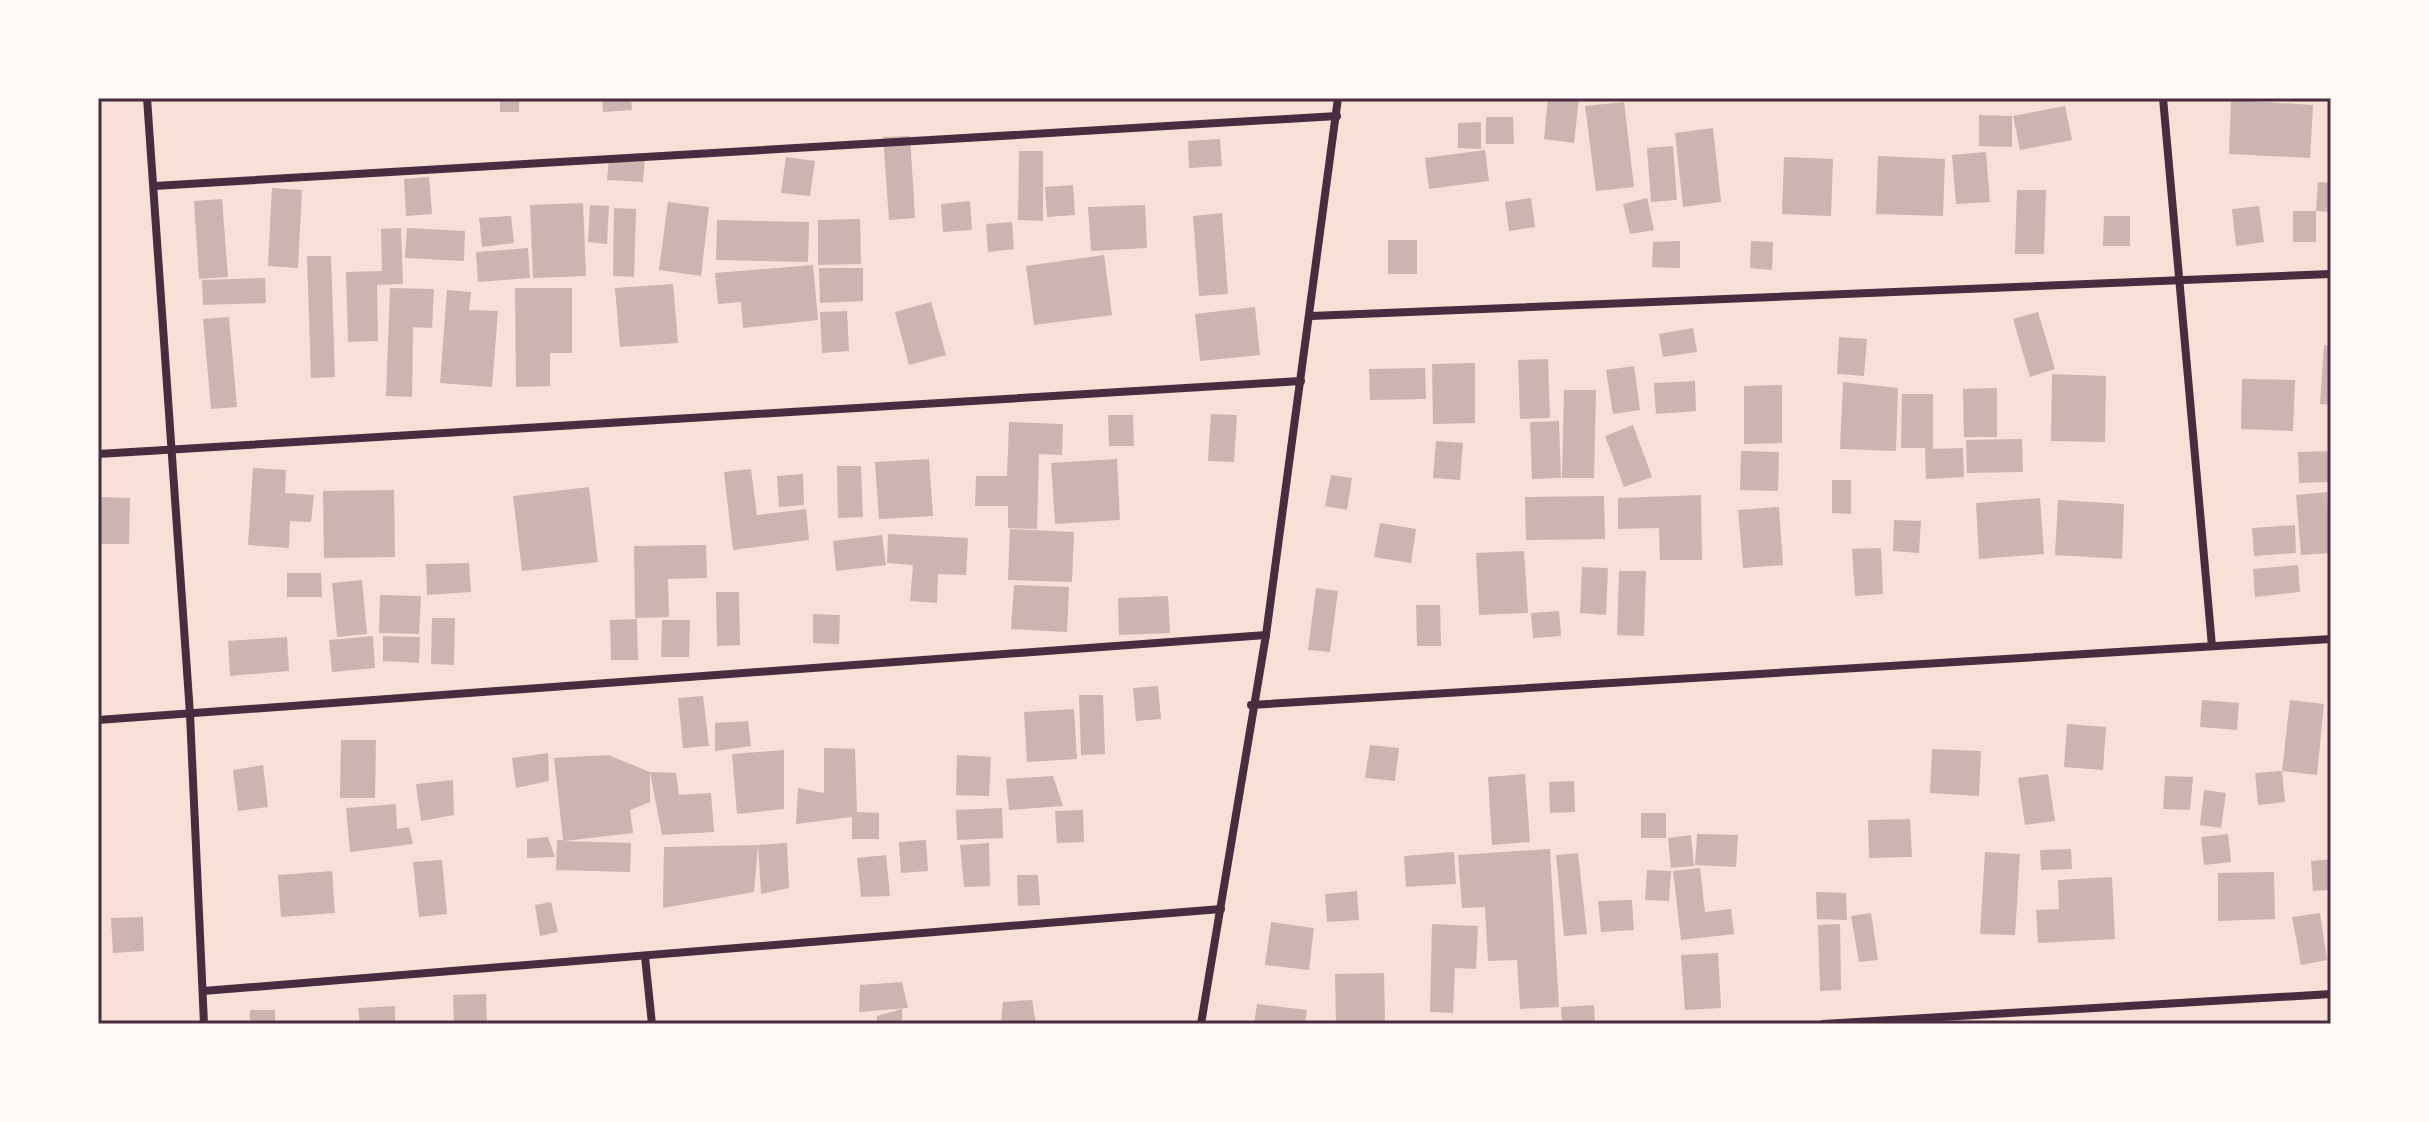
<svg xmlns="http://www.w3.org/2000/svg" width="2429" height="1122" font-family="Raleway,sans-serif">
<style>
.building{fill:#ccb4b1}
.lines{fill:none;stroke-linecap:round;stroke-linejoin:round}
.minor{stroke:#4a2c40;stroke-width:8}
.neatline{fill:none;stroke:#4a2c40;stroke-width:3}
</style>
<rect width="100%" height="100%" fill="#f7e1d7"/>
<g class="building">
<rect x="500" y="98" width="19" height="14"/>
<path d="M602 98H631L632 110 603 112Z"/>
<path d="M1548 98H1579L1574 143 1544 139Z"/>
<path d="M2231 100 2313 105 2310 158 2229 154Z"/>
<path d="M1624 102 1634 187 1596 191 1585 106Z"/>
<path d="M2065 106 2072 140 2020 150 2013 116Z"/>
<path d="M1979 115 2012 116V147L1979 146Z"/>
<path d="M1486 117H1513L1514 144H1486Z"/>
<path d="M1481 122V149L1458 148V123Z"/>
<path d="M1713 128 1721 202 1683 207 1675 133Z"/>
<path d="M910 136 915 218 889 220 883 137Z"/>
<path d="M1220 139 1222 166 1189 168 1188 141Z"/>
<path d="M1673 146 1677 200 1651 202 1647 148Z"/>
<path d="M1485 150 1489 181 1429 189 1425 158Z"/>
<path d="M1019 151H1043V221L1018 220Z"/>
<path d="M1986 152 1990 202 1956 204 1952 155Z"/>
<path d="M609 156 645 158 643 182 607 180Z"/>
<path d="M1878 156 1945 159 1943 216 1876 214Z"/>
<path d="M786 157 815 161 810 196 781 193Z"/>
<path d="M1784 157 1833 159 1831 216 1782 214Z"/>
<path d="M429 177 432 214 406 216 404 179Z"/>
<path d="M2318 182 2331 183V212L2316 211Z"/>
<path d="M1073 185 1075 215 1047 217 1045 187Z"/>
<path d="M272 188 302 190 298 268 268 266Z"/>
<path d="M2017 190H2046L2044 254H2015Z"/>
<path d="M1531 198 1535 227 1509 231 1505 202Z"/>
<path d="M1647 198 1654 230 1630 234 1623 204Z"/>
<path d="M222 199 228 277 199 279 194 201Z"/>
<path d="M970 201 972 230 943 232 941 204Z"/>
<path d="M668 202 709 207 701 276 659 270Z"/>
<path d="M583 203 586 276 533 278 530 205Z"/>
<path d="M590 205 609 206 607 244 588 242Z"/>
<path d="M1145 205 1147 248 1091 251 1088 207Z"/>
<path d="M2259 206 2264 242 2236 246 2232 209Z"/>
<path d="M614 208 636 209 634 277 613 276Z"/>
<rect x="2293" y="211" width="23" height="31"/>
<path d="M1222 213 1228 294 1199 296 1193 216Z"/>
<path d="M511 216 514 243 482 247 479 218Z"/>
<path d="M2104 216H2130V246H2103Z"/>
<path d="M860 219 861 264 818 265V220Z"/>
<path d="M717 220 809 222 808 262 716 260Z"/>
<path d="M1012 222 1014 249 988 252 986 224Z"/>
<path d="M401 228 403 284 377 285 378 341 348 342 346 272 382 271 381 229Z"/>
<path d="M407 228 465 231 464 261 405 258Z"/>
<rect x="1388" y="240" width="29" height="34"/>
<path d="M1680 241V268L1652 267 1653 242Z"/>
<path d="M1751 241 1773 242 1772 270 1750 268Z"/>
<path d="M528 248 530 278 478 282 476 252Z"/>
<path d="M1104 255 1112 315 1034 325 1026 266Z"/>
<path d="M307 256H331L335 377 311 378Z"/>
<path d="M813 265 818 320 743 328 741 302 718 304 715 273Z"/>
<path d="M819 268H863V301L820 303Z"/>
<path d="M265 278 266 303 203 305 202 280Z"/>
<path d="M673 284 678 343 620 347 615 288Z"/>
<path d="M390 288 434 289 432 328 413 327 412 397 386 396Z"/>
<path d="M515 288H572V353H550V386L516 387Z"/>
<path d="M447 290 471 292 469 310 498 311 492 387 440 383Z"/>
<path d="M931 302 946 355 909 365 895 312Z"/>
<path d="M1255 307 1260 355 1200 361 1195 314Z"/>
<path d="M847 311 849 351 822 353 820 312Z"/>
<path d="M2038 312 2055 369 2030 377 2013 319Z"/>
<path d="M229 317 237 407 211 409 203 319Z"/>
<path d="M1693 328 1697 352 1663 357 1659 334Z"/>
<path d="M1839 337 1867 339 1864 376 1837 374Z"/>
<path d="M2324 345 2331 346V405L2320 404Z"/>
<path d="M1548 359 1550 418 1520 419 1518 360Z"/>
<path d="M1475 363V423L1433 424 1432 364Z"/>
<path d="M1634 366 1640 410 1613 414 1606 370Z"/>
<path d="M1425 368 1426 399 1370 400 1369 369Z"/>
<path d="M2052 374 2106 376 2105 442 2051 441Z"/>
<path d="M2242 379 2295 380 2293 431 2241 429Z"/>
<path d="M1695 381 1696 411 1656 414 1654 383Z"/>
<path d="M1843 382 1898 388 1896 451 1840 449Z"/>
<path d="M1782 385V443L1744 444V386Z"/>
<path d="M1997 388V437H1964L1963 389Z"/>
<path d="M1564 390H1596L1594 478H1562Z"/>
<path d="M1902 394H1933V449L1963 448 1964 477 1926 479 1925 448H1901Z"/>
<path d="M1211 414 1237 415 1234 462 1208 461Z"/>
<path d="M1108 415H1133L1134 446H1109Z"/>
<path d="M1559 421 1561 478 1532 479 1530 422Z"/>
<path d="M1009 422 1063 424 1062 455 1039 454 1037 529 1008 528V506H975L976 476H1007Z"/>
<path d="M1633 425 1652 477 1624 487 1605 436Z"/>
<path d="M2022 439 2023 472 1967 473 1966 440Z"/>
<path d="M1436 441 1463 443 1460 480 1433 478Z"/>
<path d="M1741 451 1779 452 1778 491 1740 490Z"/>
<path d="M2331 451V482L2299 483 2298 452Z"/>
<path d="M929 459 933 516 879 519 875 462Z"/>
<path d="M1117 459 1120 520 1055 524 1051 463Z"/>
<path d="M837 466H861L863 517 838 518Z"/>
<path d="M253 468 286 470 285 493 314 495 311 522 290 521 289 548 248 545Z"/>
<path d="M751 469 757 515 806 509 809 540 733 550 724 472Z"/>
<path d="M803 474 804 505 779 507 777 476Z"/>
<path d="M1331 475 1352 478 1347 510 1325 506Z"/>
<path d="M1832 480H1851V514L1832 513Z"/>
<path d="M589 487 598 562 522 571 513 496Z"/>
<path d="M394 490 395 557 324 558 323 491Z"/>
<path d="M2327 492 2331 553 2301 555 2296 495Z"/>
<path d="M1701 495 1702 560H1660L1659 528 1618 529V498Z"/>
<path d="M1604 496 1605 539 1526 540 1525 497Z"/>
<path d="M99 497 130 498 129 544H98Z"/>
<path d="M2040 498 2044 554 1979 559 1976 503Z"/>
<path d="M2058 500 2124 504 2122 559 2055 555Z"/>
<path d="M1779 507 1783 565 1743 568 1738 510Z"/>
<path d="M1894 520 1921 521 1919 553 1893 551Z"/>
<path d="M1380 523 1416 529 1411 563 1374 557Z"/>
<path d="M2295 525 2296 553 2254 556 2252 528Z"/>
<path d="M1010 529 1074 532 1072 582 1008 580Z"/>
<path d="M888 534 968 538 966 575 938 574 937 603 910 601 913 565 887 563Z"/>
<path d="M882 535 886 565 836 571 833 541Z"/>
<path d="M706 545 707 578 668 579 669 617 635 618 634 546Z"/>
<path d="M1881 548 1883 594 1855 596 1852 549Z"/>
<path d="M1524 551 1528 613 1479 615 1476 553Z"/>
<path d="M469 563 471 592 427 595 426 564Z"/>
<path d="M2298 565 2300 592 2255 597 2253 569Z"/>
<path d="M1582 567 1608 568 1606 615 1580 613Z"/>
<path d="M1619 571H1646L1644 636 1617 635Z"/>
<path d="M287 573H321L322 597H287Z"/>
<path d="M362 580 367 634 337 637 332 583Z"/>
<path d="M1014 585 1069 587 1067 632 1011 629Z"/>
<path d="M1316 588 1338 591 1330 652 1308 650Z"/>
<path d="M716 592H739L740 645 717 646Z"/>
<path d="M380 595 421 596 419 634 379 633Z"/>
<path d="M1168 596 1170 633 1119 635 1118 598Z"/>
<path d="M1416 605H1440L1441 646H1417Z"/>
<path d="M1559 611 1561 636 1533 638 1531 613Z"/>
<path d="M813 614 840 615 839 644 813 643Z"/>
<path d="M432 618H455L454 665 431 664Z"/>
<path d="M637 619 638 660H611L610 620Z"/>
<path d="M662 620H690L689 657H661Z"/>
<path d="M373 636 375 668 332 672 329 640Z"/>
<path d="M383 636 420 637 419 663 383 661Z"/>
<path d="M287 637 289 671 230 676 228 641Z"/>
<path d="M1158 686 1161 719 1136 721 1133 688Z"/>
<path d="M1079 695H1103L1105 754 1081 755Z"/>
<path d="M703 696 709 746 683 748 678 698Z"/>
<path d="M2202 700 2239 703 2237 730 2200 727Z"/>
<path d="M2290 700 2324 704 2317 775 2282 771Z"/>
<path d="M1074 709 1077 759 1027 762 1024 712Z"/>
<path d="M748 721 751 746 715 751V723Z"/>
<path d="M2067 724 2106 727 2103 770 2064 767Z"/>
<path d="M341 740H376L375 798H340Z"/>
<path d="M1370 745 1399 748 1395 781 1365 778Z"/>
<path d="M824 748 855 749 857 812 879 813V839H852V817L796 824 798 788 824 793Z"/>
<path d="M1932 749 1981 751 1979 796 1930 793Z"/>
<path d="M784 750V809L737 814 732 754Z"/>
<path d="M548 753 549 781 516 788 512 758Z"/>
<path d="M608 755 650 772V802L630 810 633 833 564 841 631 843 630 872 556 870 557 840H563L554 758Z"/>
<path d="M957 755 991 757 989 796 956 795Z"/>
<path d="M263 765 268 807 238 811 233 770Z"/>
<path d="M2282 771 2285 802 2258 805 2255 773Z"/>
<path d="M650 772 676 773 679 795 711 793 714 832 662 835Z"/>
<path d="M1525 774 1530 842 1492 845 1488 777Z"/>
<path d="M2048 774 2055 821 2025 825 2018 778Z"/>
<path d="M1053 776 1063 806 1009 810 1006 779Z"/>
<path d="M2165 776 2193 777 2190 810 2163 809Z"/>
<path d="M453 780 454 815 421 821 416 784Z"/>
<path d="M1574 781 1575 812 1550 813 1549 782Z"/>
<path d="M2204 790 2226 793 2221 828 2200 825Z"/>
<path d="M396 804 397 829 409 827 413 844 350 852 346 808Z"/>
<path d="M1002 808 1003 838 957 840 956 810Z"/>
<path d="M1083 810 1084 842 1057 843 1055 811Z"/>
<rect x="1641" y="813" width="25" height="25"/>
<path d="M1910 819 1912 857 1869 858 1868 820Z"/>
<path d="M1697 834 1738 835 1736 867 1695 865Z"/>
<path d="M2228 834 2231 862 2204 865 2201 837Z"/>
<path d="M1691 835 1694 866 1671 868 1668 838Z"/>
<path d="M548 837 555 857 527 858V839Z"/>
<path d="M926 840 928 871 901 873 899 842Z"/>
<path d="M787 843 789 888 761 894 758 845Z"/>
<path d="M989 843 990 886 964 887 960 845Z"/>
<path d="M758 845 754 892 663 908 664 847Z"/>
<path d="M1550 849 1559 1007 1520 1009 1517 960 1488 961 1485 907 1462 908 1458 855Z"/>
<path d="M2071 849 2072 869 2041 870 2040 850Z"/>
<path d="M1454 852 1456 884 1406 887 1404 856Z"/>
<path d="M1985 852 2020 854 2015 935 1980 934Z"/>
<path d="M1578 853 1587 934 1564 936 1556 855Z"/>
<path d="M886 855 890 896 861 897 857 858Z"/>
<path d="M2331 859V890L2313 891 2311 861Z"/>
<path d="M442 860 447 914 419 917 413 862Z"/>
<path d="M1700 868 1705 912 1731 909 1734 934 1681 940 1673 871Z"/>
<path d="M1647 870 1671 871 1669 901 1645 900Z"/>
<path d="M332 871 335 913 281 917 278 875Z"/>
<path d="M2274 872 2275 919 2218 921V873Z"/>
<path d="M1017 875H1038L1040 905 1018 906Z"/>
<path d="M2112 877 2115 939 2038 943 2036 910 2059 909 2058 880Z"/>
<path d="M1357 891 1359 920 1327 922 1325 894Z"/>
<path d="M1816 892 1846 893 1847 920 1817 919Z"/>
<path d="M1632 900 1634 930 1601 932 1598 901Z"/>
<path d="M551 902 558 932 540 936 535 905Z"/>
<path d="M1871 913 1878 960 1859 962 1851 916Z"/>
<path d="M2320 913 2327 960 2301 965 2292 917Z"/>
<path d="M143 917 144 951 113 953 111 918Z"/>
<path d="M1271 922 1314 928 1309 970 1265 965Z"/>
<path d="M1432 924 1478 926 1476 969 1455 968 1453 1013 1430 1012Z"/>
<path d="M1840 924 1841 990 1820 991 1818 925Z"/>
<path d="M1718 953 1721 1008 1685 1010 1681 955Z"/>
<path d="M1384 973 1385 1024H1336L1335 974Z"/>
<path d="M902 982 908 1008 859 1012 860 985Z"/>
<path d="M486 994 487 1023 454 1024 453 995Z"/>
<path d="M1032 1000 1036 1024H1001L1003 1002Z"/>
<path d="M1257 1004 1307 1010 1305 1024H1254Z"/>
<path d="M1594 1005 1595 1024H1562L1561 1007Z"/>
<path d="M395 1006V1024H360L358 1008Z"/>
<path d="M902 1009V1024H877V1016Z"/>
<rect x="250" y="1010" width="25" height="14"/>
</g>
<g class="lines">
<g class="minor">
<path d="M147 98 190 714 204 1024"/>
<path d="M2163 98 2212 646"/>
<path d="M154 186 1337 116"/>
<path d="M1311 316 2331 274"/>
<path d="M98 454 1301 381"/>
<path d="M1251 705 2331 639"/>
<path d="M98 720 1266 635"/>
<path d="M645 957 652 1024"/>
<path d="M203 991 1221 909"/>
<path d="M1201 1024 1266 635 1338 98"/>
<path d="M1823 1024 2331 994"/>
</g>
</g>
<rect width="2429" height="1122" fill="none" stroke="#fffaf5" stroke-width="200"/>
<rect x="100" y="100" width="2229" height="922" class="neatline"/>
</svg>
